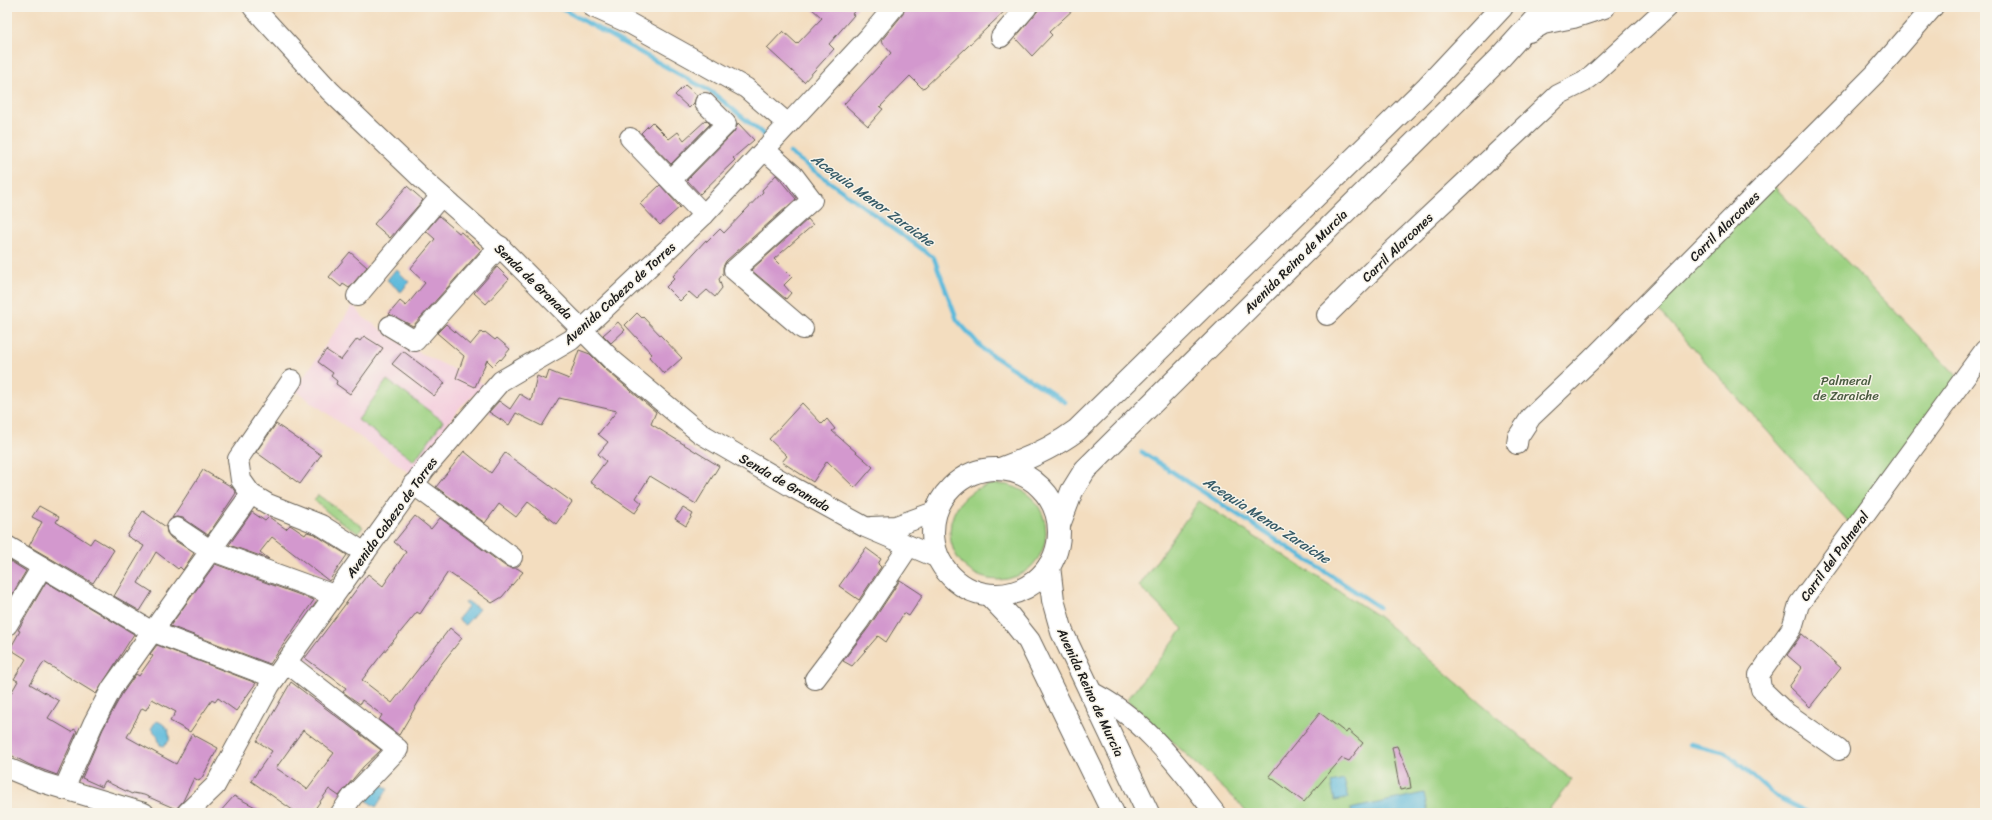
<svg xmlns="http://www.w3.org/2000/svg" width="1992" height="820" font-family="Sriracha,sans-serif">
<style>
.built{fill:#f4cfde}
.green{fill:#9dd182;stroke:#5c764f}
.water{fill:#5dbadb;stroke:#3c6b7c}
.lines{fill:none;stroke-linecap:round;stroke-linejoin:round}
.stream{stroke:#5dbadb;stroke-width:4.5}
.building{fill:#d398ce;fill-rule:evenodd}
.minor-casing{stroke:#676055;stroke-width:22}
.major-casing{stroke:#676055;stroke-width:24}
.minor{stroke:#fff;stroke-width:20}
.major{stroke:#fff;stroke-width:22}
.labels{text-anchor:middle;stroke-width:3;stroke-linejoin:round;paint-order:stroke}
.street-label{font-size:13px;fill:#1c1c1c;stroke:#f7f3e8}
.park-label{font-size:13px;fill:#495b40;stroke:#f7f3e8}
.water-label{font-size:14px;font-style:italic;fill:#365b68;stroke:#f7f3e8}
</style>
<rect width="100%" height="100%" fill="#f7f3e8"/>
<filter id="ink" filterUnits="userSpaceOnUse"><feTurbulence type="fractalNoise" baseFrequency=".025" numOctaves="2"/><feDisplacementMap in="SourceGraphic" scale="8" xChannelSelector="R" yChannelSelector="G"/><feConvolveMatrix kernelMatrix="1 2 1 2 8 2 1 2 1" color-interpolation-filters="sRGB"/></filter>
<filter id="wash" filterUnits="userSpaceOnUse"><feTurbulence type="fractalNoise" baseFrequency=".012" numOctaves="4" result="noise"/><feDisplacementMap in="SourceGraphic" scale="16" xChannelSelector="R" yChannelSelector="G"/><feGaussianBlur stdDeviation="0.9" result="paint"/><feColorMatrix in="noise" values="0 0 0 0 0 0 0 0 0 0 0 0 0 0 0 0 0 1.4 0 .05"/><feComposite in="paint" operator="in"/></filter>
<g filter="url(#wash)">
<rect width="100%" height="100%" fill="#f3ddbf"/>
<path class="built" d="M353 305 363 317 402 344 486 385 460 407 411 474 295 390Z"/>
<g class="green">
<path d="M1769 181 1962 381 1854 528 1650 300Z"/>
<path d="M387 380 443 421 414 461 358 420Z"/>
<circle cx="998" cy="532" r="48"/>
<path d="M318 495 363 527 358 533 332 516 314 500Z"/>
<path d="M1199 501 1378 616 1572 780 1546 813H1247L1236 800 1127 700 1183 629 1139 586Z"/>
</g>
<g class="water">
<path d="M396 269 409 282 401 292 387 280Z"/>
<path d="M467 601 479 609 465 625 458 619 468 607 465 603Z"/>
<path d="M156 721C165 723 171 731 169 741L164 746 160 745 157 735 151 729Z"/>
<path d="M1344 780 1349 798 1335 801 1331 783Z"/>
<path d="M379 783 388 789 376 807 367 801Z"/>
<path d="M1424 793 1428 813H1351L1350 809Z"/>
</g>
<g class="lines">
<g class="stream">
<path d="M559 7 713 93 768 138"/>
<path d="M790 153 934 258 957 320 984 350 1065 402"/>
<path d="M1142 452 1379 607"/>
<path d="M1690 744 1726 753 1777 797 1809 813"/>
</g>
</g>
<g id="blocks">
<g class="building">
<path d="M810 7H858L852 14 854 15 829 44 834 49 804 82 767 48 783 31 797 44 822 18Z"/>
<path d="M905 7H1009L925 87 922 88 910 76 880 107 883 109 868 126 844 104 891 53 881 41 903 14Z"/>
<path d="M1041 7H1076L1049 32 1052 35 1032 56 1015 38Z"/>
<path d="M685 85 697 95 694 103 689 108 675 95Z"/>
<path d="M706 120 710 124 671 164 641 133 652 122 669 139 678 132 684 140Z"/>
<path d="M738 123 754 140 733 158 735 160 700 194 687 180 734 132Z"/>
<path d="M776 175 796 199 726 261 723 267V274L719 279 722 288 715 297 707 290 697 299 689 292 680 301 666 287 675 278 673 276 706 240 707 242 720 229 724 233 763 192 762 190Z"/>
<path d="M660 185 680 207 660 225 640 204Z"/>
<path d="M407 186 423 200 390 238 374 224Z"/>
<path d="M439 216 459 233 461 232 481 250 413 326 389 314 400 301 406 306 425 283 410 269 435 239 426 231Z"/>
<path d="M808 219 813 225 774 259 792 277 784 285 791 293 786 299 751 270Z"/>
<path d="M350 252 367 267 349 288 343 284 341 287 329 277Z"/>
<path d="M497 267 509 279 486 304 474 293Z"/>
<path d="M637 313 642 318 643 317 682 358 664 374 649 357 652 354 625 325Z"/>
<path d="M618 322 625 330 611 343 603 335Z"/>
<path d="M446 324 470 345 481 332 483 334 485 332 495 340 497 338 510 349 501 360 500 359 493 366 487 360 475 387 456 378 464 356 437 333Z"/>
<path d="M364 336 383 348 350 394 336 384 337 381 331 376 333 373 318 362 326 350 341 360 357 339 360 341Z"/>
<path d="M579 350 590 354 605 369 656 412 651 424 719 466 696 504 650 476 636 498 642 503 635 513 590 482 606 461 598 454 608 442 598 434 617 411 559 398 542 426 516 413 509 425 489 412 499 401 510 409 520 394 531 401 537 376 546 380 549 371 569 379Z"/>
<path d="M403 351 445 383 434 396 392 364Z"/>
<path d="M802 403 822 424 827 419 835 429 832 431 873 467 855 488 827 461 813 482 782 462 787 456 769 439Z"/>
<path d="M276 424 321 455 300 484 256 452Z"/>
<path d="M464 451 491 473 505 453 572 502 556 524 528 502 516 517 499 504 485 523 436 487Z"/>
<path d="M203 470 232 487 236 493 208 535 183 518 177 517 172 518Z"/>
<path d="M39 506 59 517 56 522 90 544 94 538 114 550 93 583 29 546 42 522 32 517Z"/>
<path d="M683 508 693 514 686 526 675 519Z"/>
<path d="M143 511 166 527 167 533 171 538 194 553 183 570 180 567 178 569 156 552 138 583 152 592 140 611 114 596 144 546 127 536Z"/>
<path d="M252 512 265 521 269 517 286 529 290 525 305 535 307 532 314 534 347 555 329 581 272 537 260 552 269 559 229 545Z"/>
<path d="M415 516 431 529 440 518 505 566 511 568H517L523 572 502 597 492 603 448 572 420 614 417 612 379 658 362 680 392 703 450 628 462 638 439 667 399 735 379 720 382 715 362 700 360 704 343 692 346 688 305 658 368 574 383 586 406 552 394 542Z"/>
<path d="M866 548 881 559 878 564 881 567 859 600 839 586Z"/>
<path d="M10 561 26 571 7 603V566Z"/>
<path d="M215 564 314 600 270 664 170 626Z"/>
<path d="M900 580 923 595 909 616 904 613 886 642 878 636 852 666 843 661 869 627Z"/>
<path d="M46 582 134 634 96 694 44 662 30 684 59 701 48 718 72 732 74 729 77 731 57 775 30 765 7 753V700L18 681 14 679 26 659 10 649 20 631 18 630Z"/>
<path d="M1802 634 1841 668 1810 707 1789 687 1802 668 1787 655Z"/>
<path d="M157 645 256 683 236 711 218 698 215 702 212 700 190 732 170 721 176 712 152 699 146 710 142 708 127 737 176 764 192 734 218 748 203 776 199 781 194 778 183 801 176 809 144 795 133 793 132 794 105 781 102 787 82 778 103 729 122 694 136 674 139 676 153 656 150 654Z"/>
<path d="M291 682 381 750 363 767 339 796 329 789 312 813H297L251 781 272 751 257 741ZM303 730 334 753 307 789 276 768Z"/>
<path d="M1320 713 1346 733 1348 730 1363 743 1349 761 1342 758 1304 802 1269 776Z"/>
<path d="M1397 746 1409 775 1411 788 1400 790 1392 747Z"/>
<path d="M234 796 267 813H219Z"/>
</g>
</g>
</g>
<g filter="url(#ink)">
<use href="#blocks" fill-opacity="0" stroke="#676055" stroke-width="1"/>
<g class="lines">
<defs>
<g id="minor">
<path d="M253 7 330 91 420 177 504 251 612 360 700 433 794 488 865 527 938 558"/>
<path d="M593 7 631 24 746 88 788 124"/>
<path d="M1001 37 1027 7"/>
<path d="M630 138 704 215"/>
<path d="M765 150 793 175 812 200 734 270 803 329"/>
<path d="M671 180 726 124 705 103"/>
<path d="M357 296 441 196"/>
<path d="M1327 315 1394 249 1558 95 1584 82 1592 76 1667 7"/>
<path d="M390 326 415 341 500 246"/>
<path d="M292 380 238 459 241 480 251 494 268 504 321 525 365 553"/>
<path d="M1517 444 1518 437 1531 417 1590 361 1875 74 1933 7"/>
<path d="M413 484 512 557"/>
<path d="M871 527 896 526 937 511"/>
<path d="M177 528 210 550 334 595"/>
<path d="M7 546 151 631 275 678"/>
<path d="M7 625 42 567"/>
<path d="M286 662 398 749 352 797 341 813"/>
<path d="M815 679 859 621 909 546"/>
<path d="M1089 691C1144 717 1179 767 1215 813"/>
<path d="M1839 750 1785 712 1761 689 1759 675 1792 628 1799 604 1985 350"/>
<path d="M7 768 41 782 144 813"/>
<path d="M64 789 93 724 112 688 251 494"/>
<path d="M187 813 215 786 270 685 425 469 501 381 571 340 704 215 869 37 894 7"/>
</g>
<g id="major">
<path d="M1529 31 1543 23 1573 17 1604 7"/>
<path d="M1000 469C1028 459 1053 448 1077 430L1428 86 1502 7"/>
<circle cx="996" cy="532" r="63"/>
<path d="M1059 525 1072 491 1085 470 1500 58 1546 7"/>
<path d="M1049 566 1053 600 1062 632 1148 813"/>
<path d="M989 595 1009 616 1029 641 1113 813"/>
</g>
</defs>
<use href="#minor" class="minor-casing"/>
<use href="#major" class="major-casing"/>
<use href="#minor" class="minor"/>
<use href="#major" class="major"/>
</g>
</g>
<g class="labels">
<g class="street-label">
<text transform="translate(1724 226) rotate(-45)" y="5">Carril Alarcones</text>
<text transform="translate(1397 247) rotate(-44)" y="5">Carril Alarcones</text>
<text transform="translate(1295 261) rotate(-45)" y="5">Avenida Reino de Murcia</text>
<text transform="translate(534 281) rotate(44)" y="5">Senda de Granada</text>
<text transform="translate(619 293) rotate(-42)" y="5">Avenida Cabezo de Torres</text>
<text transform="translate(785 482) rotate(30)" y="5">Senda de Granada</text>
<text transform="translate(391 517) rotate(-54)" y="5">Avenida Cabezo de Torres</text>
<text transform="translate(1834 556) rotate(-54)" y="5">Carril del Palmeral</text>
<text transform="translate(1091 692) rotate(65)" y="5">Avenida Reino de Murcia</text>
</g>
<g class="park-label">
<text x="1846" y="385">Palmeral<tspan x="1846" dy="15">de Zaraiche</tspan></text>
</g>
<g class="water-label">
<text transform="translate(873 200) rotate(36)" y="5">Acequia Menor Zaraiche</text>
<text transform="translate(1267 520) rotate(33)" y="5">Acequia Menor Zaraiche</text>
</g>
</g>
<rect width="1992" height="820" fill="none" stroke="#f7f3e8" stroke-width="24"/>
</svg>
